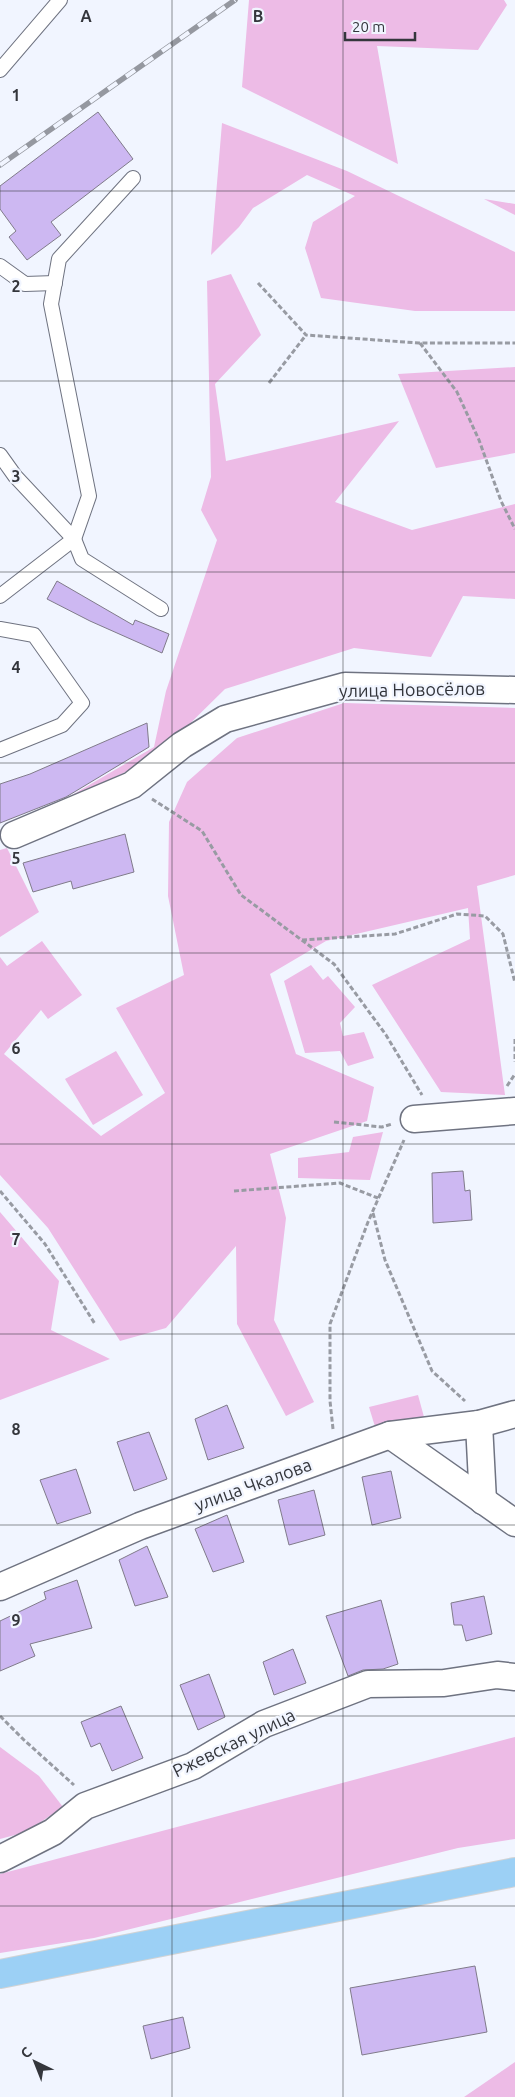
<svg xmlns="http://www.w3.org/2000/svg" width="515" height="2097" font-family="Ubuntu,sans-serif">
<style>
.green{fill:#edbbe6}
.building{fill:#cdb8f2;stroke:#807b8a}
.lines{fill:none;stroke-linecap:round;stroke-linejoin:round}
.service-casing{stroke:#6f7381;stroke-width:16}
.minor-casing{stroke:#6f7381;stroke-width:29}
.primary-casing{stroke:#d2d3d4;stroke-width:30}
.path{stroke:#989ba3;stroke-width:3;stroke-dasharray:5 2.5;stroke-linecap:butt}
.service{stroke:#fff;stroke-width:14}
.minor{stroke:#fff;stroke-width:26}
.primary{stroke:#9cd0f5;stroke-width:28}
.rail-casing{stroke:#9598a0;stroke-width:5.5}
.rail{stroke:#f1f5ff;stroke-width:4;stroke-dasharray:11;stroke-linecap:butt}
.grid{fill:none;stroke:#34363c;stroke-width:1;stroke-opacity:0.55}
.labels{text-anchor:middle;stroke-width:4.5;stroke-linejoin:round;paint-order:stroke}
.street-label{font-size:18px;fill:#34363c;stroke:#f1f5ff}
.grid-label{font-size:16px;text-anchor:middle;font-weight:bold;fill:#34363c;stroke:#f1f5ff;stroke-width:4.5;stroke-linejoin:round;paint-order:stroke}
</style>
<rect width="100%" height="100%" fill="#f1f5ff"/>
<g class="green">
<path d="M249 0H504L507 5 478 50 377 46 398 164 242 87Z"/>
<path d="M222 123 347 171 515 252V311H415L321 298 305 248 313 222 355 196 307 175 253 208 239 227 211 255Z"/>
<path d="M484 199 515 204V215Z"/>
<path d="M231 274 261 335 215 384 226 461 399 421 335 502 412 530 515 504V599L463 596 431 657 354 648 225 689 155 758 102 783 58 807 38 815 154 747 166 691 217 540 201 510 211 477 207 281Z"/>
<path d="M515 367V453L436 468 398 374Z"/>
<path d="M344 703 515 708V875L477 886 505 1095 441 1092 372 985 470 939 468 908 326 941 270 974 296 1054 374 1087 367 1121 270 1154 286 1218 274 1320 314 1402 286 1416 237 1324 236 1246 166 1328 120 1341 48 1228 0 1175V957L7 966 42 941 82 995 48 1019 41 1010 4 1054 101 1136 165 1093 116 1008 184 975 168 896 169 822 187 782 237 738Z"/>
<path d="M7 848 39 912 0 937V850Z"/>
<path d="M311 965 323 980 328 976 355 1007 340 1023 343 1036 364 1032 374 1058 348 1066 340 1051 305 1053 284 981Z"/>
<path d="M116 1051 143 1095 93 1125 65 1079Z"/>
<path d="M383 1132 370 1180 298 1178V1158L349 1152 353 1137Z"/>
<path d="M0 1212 59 1281 51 1330 110 1359 0 1400Z"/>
<path d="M418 1395 424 1417 376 1430 369 1407Z"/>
<path d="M515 1737V1839L458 1848 94 1938 0 1953V1874Z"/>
<path d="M0 1747 39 1776 63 1807 26 1832 0 1839Z"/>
<path d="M515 2062V2097H464Z"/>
</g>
<g class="building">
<path d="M98 112 133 159 51 222 61 235 27 260 9 237 16 231 0 209V186Z"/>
<path d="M57 581 133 625 135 620 169 634 162 653 90 621 47 599Z"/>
<path d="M147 723 149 747 66 797 0 823V784L30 774Z"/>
<path d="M125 834 134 872 73 889 71 881 33 892 23 863Z"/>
<path d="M463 1171 465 1191 470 1190 472 1220 433 1223 432 1173Z"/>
<path d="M227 1405 244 1448 208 1460 195 1419Z"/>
<path d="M149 1432 167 1479 134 1491 117 1442Z"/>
<path d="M76 1469 91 1513 57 1524 40 1480Z"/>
<path d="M391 1471 401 1518 372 1525 362 1477Z"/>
<path d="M314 1490 325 1535 289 1545 278 1500Z"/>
<path d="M227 1515 244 1562 213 1572 195 1529Z"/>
<path d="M147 1546 168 1597 135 1606 119 1560Z"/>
<path d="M77 1580 92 1628 30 1644 35 1656 0 1671V1621L46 1599 44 1592Z"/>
<path d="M484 1596 492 1634 466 1641 462 1625H454L451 1603Z"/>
<path d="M381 1600 398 1664 383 1669 363 1670 348 1676 326 1616Z"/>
<path d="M293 1649 306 1683 274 1695 263 1662Z"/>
<path d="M209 1674 225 1717 198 1730 180 1685Z"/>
<path d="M121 1706 143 1758 112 1771 100 1743 91 1747 81 1722Z"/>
<path d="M475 1966 487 2032 362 2055 350 1988Z"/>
<path d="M183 2017 190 2048 151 2059 143 2026Z"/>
</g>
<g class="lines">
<defs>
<g id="service">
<path d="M0 70 60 0"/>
<path d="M0 266 25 284 55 283"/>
<path d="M0 455 15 476 74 539 82 559 161 609"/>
<path d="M0 596 74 539 89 496 51 304 59 259 133 178"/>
<path d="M0 629 34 635 82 703 62 725 0 750"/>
</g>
<g id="minor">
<path d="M14 835 132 785 182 745 225 719 345 686 515 690"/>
<path d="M414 1119 515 1111"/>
<path d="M479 1424 483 1501"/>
<path d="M390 1435 515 1523"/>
<path d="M0 1587 140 1526 390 1435 479 1424 515 1414"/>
<path d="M0 1859 53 1832 85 1806 193 1766 264 1724 368 1684 444 1683 497 1675 515 1677"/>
</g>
<path id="primary" d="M0 1974 515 1872"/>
</defs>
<use href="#service" class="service-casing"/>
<use href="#minor" class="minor-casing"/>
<use href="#primary" class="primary-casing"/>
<g class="path">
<path d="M258 283 306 335 419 343H515"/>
<path d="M420 343 457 392 479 440 501 501 515 529"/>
<path d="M269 383 306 335"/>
<path d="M152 799 202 831 241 895 334 964 386 1035 422 1095"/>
<path d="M302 940 395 934 457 914 485 916 503 934 515 983"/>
<path d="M515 1039V1062"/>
<path d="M507 1086 515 1074"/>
<path d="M334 1122 382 1127 392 1124"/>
<path d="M0 1191 45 1244 95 1324"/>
<path d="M234 1191 340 1183 378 1198"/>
<path d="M373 1213 385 1260 432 1371 465 1401"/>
<path d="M333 1429 330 1401V1324L368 1222 404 1140"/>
<path d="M0 1716 24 1740 74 1785"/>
</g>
<use href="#service" class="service"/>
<use href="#minor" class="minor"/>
<use href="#primary" class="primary"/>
<defs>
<path id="rail" d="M0 165 235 0"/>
</defs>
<use href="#rail" class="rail-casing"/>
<use href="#rail" class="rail"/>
</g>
<path class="grid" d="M172 0V2097M343 0V2097M0 191H515M0 381H515M0 572H515M0 763H515M0 953H515M0 1144H515M0 1334H515M0 1525H515M0 1716H515M0 1906H515"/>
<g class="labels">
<g class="street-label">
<text transform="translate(412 690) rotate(-1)" y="6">улица Новосёлов</text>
<text transform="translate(253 1485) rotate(-20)" y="6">улица Чкалова</text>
<text transform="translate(234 1743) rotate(-26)" y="6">Ржевская улица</text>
</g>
</g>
<g class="grid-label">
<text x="86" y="22">A</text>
<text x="258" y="22">B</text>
<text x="16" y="101">1</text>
<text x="16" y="292">2</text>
<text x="16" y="482">3</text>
<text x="16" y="673">4</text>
<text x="16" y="864">5</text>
<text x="16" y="1054">6</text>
<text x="16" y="1245">7</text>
<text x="16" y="1435">8</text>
<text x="16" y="1626">9</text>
</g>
<g transform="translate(35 2062) rotate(317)" stroke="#f1f5ff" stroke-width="4" paint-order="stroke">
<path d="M0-4L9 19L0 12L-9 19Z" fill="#34363c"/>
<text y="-8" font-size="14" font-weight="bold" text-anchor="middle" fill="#34363c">С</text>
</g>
<path d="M345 32v8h70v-8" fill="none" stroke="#34363c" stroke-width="2.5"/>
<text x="352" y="32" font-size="15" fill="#34363c" stroke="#f1f5ff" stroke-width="4" paint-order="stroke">20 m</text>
</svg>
